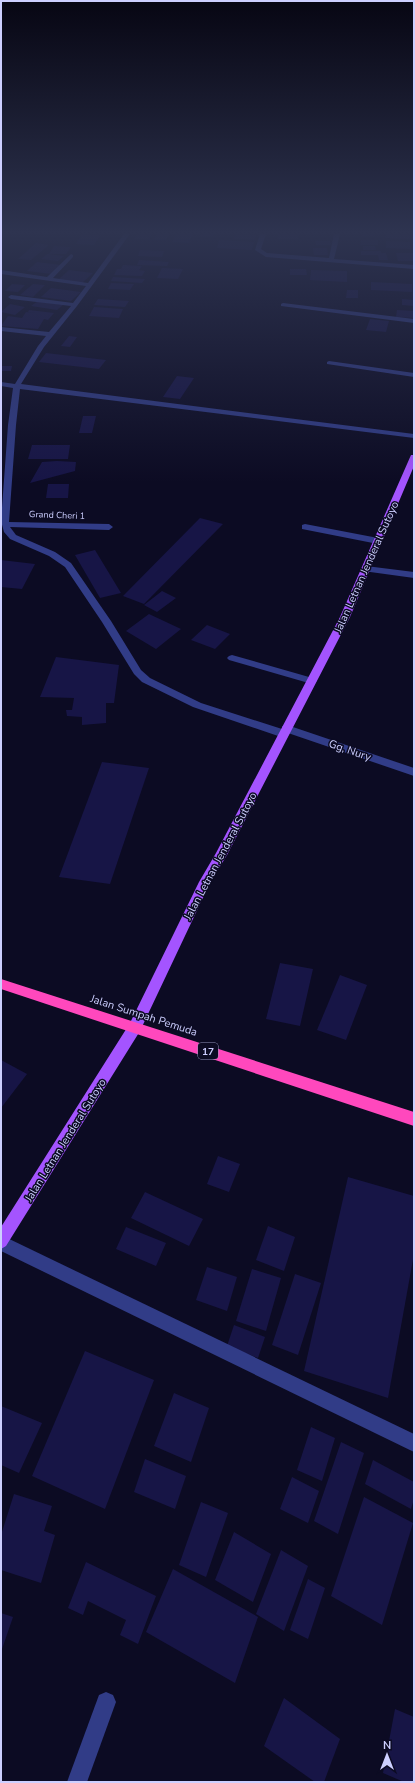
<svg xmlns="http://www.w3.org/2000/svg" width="415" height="1783" font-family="'Nunito Sans',sans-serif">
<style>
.building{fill:#171546}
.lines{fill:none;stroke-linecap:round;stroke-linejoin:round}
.minor{fill:#313c87;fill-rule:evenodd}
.major{fill:#a454ff;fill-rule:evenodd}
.highway{fill:#ff48bd;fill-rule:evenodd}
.labels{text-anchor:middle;stroke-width:3;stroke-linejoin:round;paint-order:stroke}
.far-street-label{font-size:9px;fill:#cdcfff;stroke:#0c0b23}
.shield{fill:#0c0b23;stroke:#9394bd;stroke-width:1}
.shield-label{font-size:10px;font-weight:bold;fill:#cdcfff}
.street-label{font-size:11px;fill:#cdcfff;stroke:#0c0b23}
</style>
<rect width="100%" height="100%" fill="#0c0b23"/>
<g class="building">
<path d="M82 234 100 235 94 245 76 244Z"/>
<path d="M137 234H152L149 240 134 239Z"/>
<path d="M157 234H170L166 240H154Z"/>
<path d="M176 234H193L189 243 172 242Z"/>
<path d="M201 234H214L212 237 199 236Z"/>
<path d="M235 234 256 235 254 240 234 239Z"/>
<path d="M278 234H299L298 240 277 239Z"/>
<path d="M362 234H379L380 235 363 236Z"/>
<path d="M386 234H414V239L385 238Z"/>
<path d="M219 240 254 242 252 250 217 248Z"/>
<path d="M361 240H378V245H360Z"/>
<path d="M315 241H330L331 245H316Z"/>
<path d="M386 241 410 242 411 249 386 248Z"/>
<path d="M36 243 49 245 31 260 18 259Z"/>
<path d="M54 246 71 247 66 254H49Z"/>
<path d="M363 246H375L376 250H363Z"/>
<path d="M313 248H327L328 255H314Z"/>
<path d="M140 250 164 251 162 257 138 256Z"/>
<path d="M361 251H381V253H386L388 260H379L378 255H361Z"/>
<path d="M396 253H414V261H398Z"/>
<path d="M47 254H49L64 256 58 261 41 259Z"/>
<path d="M139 260 169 262 167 266 137 265Z"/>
<path d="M37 262 61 265 52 274 27 271Z"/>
<path d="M123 265 142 266 139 270 145 271 142 276 114 275 117 269H121Z"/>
<path d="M162 268 183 269 178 279 157 278Z"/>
<path d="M290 269H306L307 275H290Z"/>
<path d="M69 270 93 273 82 283 58 280Z"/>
<path d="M311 270 347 271V282L310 280Z"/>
<path d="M113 277 145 279 142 283 111 281Z"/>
<path d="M371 282 412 284V292L371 290Z"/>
<path d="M111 283 134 284 130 290 108 289Z"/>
<path d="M12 284 25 285 18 292 5 291Z"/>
<path d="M33 284 45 285 33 297 20 295Z"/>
<path d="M51 288 81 292 71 301 41 297Z"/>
<path d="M347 290H358V298H346Z"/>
<path d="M98 299 129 301 125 307 94 305Z"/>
<path d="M402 299 414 300V306L402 305Z"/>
<path d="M38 301 63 305 57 310 31 306Z"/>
<path d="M10 304 25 307 15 315 1 312Z"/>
<path d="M94 307 123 309 119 318 89 316Z"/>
<path d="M29 310 54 313 48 320 44 319 38 329 1 326 8 316 22 318 26 312 36 313 28 312Z"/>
<path d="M397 310 414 311V318L396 317Z"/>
<path d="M370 319 389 321 386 332 366 330Z"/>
<path d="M69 336 77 337 70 347 61 346Z"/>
<path d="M46 353 106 360 99 369 39 362Z"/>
<path d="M1 366H12L11 371H1Z"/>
<path d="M177 376 194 378 180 399 163 397Z"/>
<path d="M83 416H96L92 433H79Z"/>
<path d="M32 445H70L68 459H28Z"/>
<path d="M57 461 76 462 75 471 30 483 42 462Z"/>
<path d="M48 484H69L68 498H46Z"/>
<path d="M200 518 223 524 144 604 123 596Z"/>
<path d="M95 550 121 593 100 598 75 555Z"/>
<path d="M1 560 35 564 22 589 1 587Z"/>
<path d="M162 591 176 598 157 612 144 605Z"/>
<path d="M149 614 181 629 156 649 126 631Z"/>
<path d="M207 625 230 634 215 649 191 640Z"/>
<path d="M56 657 119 665 114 703H106V723L82 725V717L67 716 66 710H72L74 698 40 697Z"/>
<path d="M102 762 149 768 110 884 59 877Z"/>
<path d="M280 963 313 969 300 1026 266 1019Z"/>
<path d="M340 975 367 985 346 1040 317 1030Z"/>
<path d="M1 1060 27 1074 1 1108Z"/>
<path d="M218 1156 240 1164 229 1192 207 1184Z"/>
<path d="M348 1177 414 1196V1254L388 1398 304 1371Z"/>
<path d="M145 1192 203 1219 189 1246 131 1218Z"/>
<path d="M268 1226 295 1237 284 1271 256 1260Z"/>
<path d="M126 1227 166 1243 156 1266 116 1249Z"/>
<path d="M207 1267 237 1277 227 1311 196 1300Z"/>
<path d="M252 1269 281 1278 266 1331 236 1321Z"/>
<path d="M295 1274 321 1283 298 1355 272 1345Z"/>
<path d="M234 1325 265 1337 258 1358 227 1346Z"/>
<path d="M85 1351 154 1380 105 1509 32 1476Z"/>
<path d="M174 1393 209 1408 191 1462 154 1446Z"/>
<path d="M1 1406 42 1423 19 1473 1 1465Z"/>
<path d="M311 1427 335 1438 322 1481 297 1470Z"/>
<path d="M341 1442 364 1453 338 1534 314 1521Z"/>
<path d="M145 1459 186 1476 175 1509 134 1492Z"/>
<path d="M373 1460 414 1482V1499L411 1509 365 1484Z"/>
<path d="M292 1477 319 1491 308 1523 280 1509Z"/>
<path d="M14 1494 52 1506 44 1531 55 1535 41 1583 1 1570V1535Z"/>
<path d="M364 1497 413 1523 382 1625 331 1596Z"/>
<path d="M201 1502 228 1513 206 1577 179 1565Z"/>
<path d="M234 1532 271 1554 253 1602 215 1580Z"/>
<path d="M281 1550 308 1566 284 1631 256 1614Z"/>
<path d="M86 1562 156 1596 138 1644 120 1635 126 1620 88 1601 83 1615 68 1608Z"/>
<path d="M173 1569 258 1617 235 1683 146 1632Z"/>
<path d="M308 1579 325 1588 308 1639 290 1630Z"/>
<path d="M1 1613 13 1617 1 1652Z"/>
<path d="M284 1698 340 1739 324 1782H315L264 1746Z"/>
<path d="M395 1709 414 1717V1782H404L383 1773Z"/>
</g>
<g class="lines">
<g class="minor">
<path d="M124 234H130L77 306 44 347 21 384 414 434V438L20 389 16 425 9 522 109 524 113 527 109 530 10 527 16 535 55 552 71 563 111 621 141 670 150 678 201 703 282 729V726H290L414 768V776L288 733V737L284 738 193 707 142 682 134 674 102 622 65 567 49 556 10 539 4 532 1 521 8 425 13 388 1 386V382L15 384 38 346 46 336 1 331V327L49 332 71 306 11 299 8 297 11 295 73 303 86 286 1 274V270L47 277 71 254 73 255V257L53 278 88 283Z"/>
<path d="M260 234H266L261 249 267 253 329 258 334 234H340L334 259 414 265V269L266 257 255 250Z"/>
<path d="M283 303 414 319V323L281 306V304Z"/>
<path d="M329 361 414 373V377L327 364V362Z"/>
<path d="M305 524 378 538 382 541 378 544 302 529V525Z"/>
<path d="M366 566 414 572V578L363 571 362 569Z"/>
<path d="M232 655 316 679 317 681 312 684 229 660 227 658 229 656Z"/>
<path d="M1 1235 414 1434V1452L1 1251Z"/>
<path d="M106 1692 113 1695 116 1702 87 1782H67L99 1695Z"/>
</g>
<path class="major" d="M411 455H414V466L350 617 227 855 210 883 140 1031 6 1246 1 1249V1227L130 1023 199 882 216 853 340 617Z"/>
<path class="highway" d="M1 979 414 1112V1126L1 989Z"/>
</g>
<linearGradient id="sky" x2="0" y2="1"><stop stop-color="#070613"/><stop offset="0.48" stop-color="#2e3450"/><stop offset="1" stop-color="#2e3450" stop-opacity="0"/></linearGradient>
<rect width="415" height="483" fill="url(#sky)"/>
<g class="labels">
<g class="far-street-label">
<text transform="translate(57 515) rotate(2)" y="3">Grand Cheri 1</text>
</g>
<rect class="shield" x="198" y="1043" width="20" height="16" rx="3"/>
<g class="shield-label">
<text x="208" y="1055">17</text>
</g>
<g class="street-label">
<text transform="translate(366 567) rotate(-66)" y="4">Jalan Letnan Jenderal Sutoyo</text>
<text transform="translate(350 750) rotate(19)" y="4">Gg, Nury</text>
<text transform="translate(220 856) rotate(-62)" y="4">Jalan Letnan Jenderal Sutoyo</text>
<text transform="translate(144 1015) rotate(18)" y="4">Jalan Sumpah Pemuda</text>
<text transform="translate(65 1140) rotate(-58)" y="4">Jalan Letnan Jenderal Sutoyo</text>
</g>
</g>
<rect width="415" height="1783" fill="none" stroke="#cdcfff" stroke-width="4"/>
<g transform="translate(387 1755)" stroke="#0c0b23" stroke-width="3" paint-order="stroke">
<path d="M0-3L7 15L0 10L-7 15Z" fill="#cdcfff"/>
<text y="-6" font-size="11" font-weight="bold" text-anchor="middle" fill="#cdcfff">N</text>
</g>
</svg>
